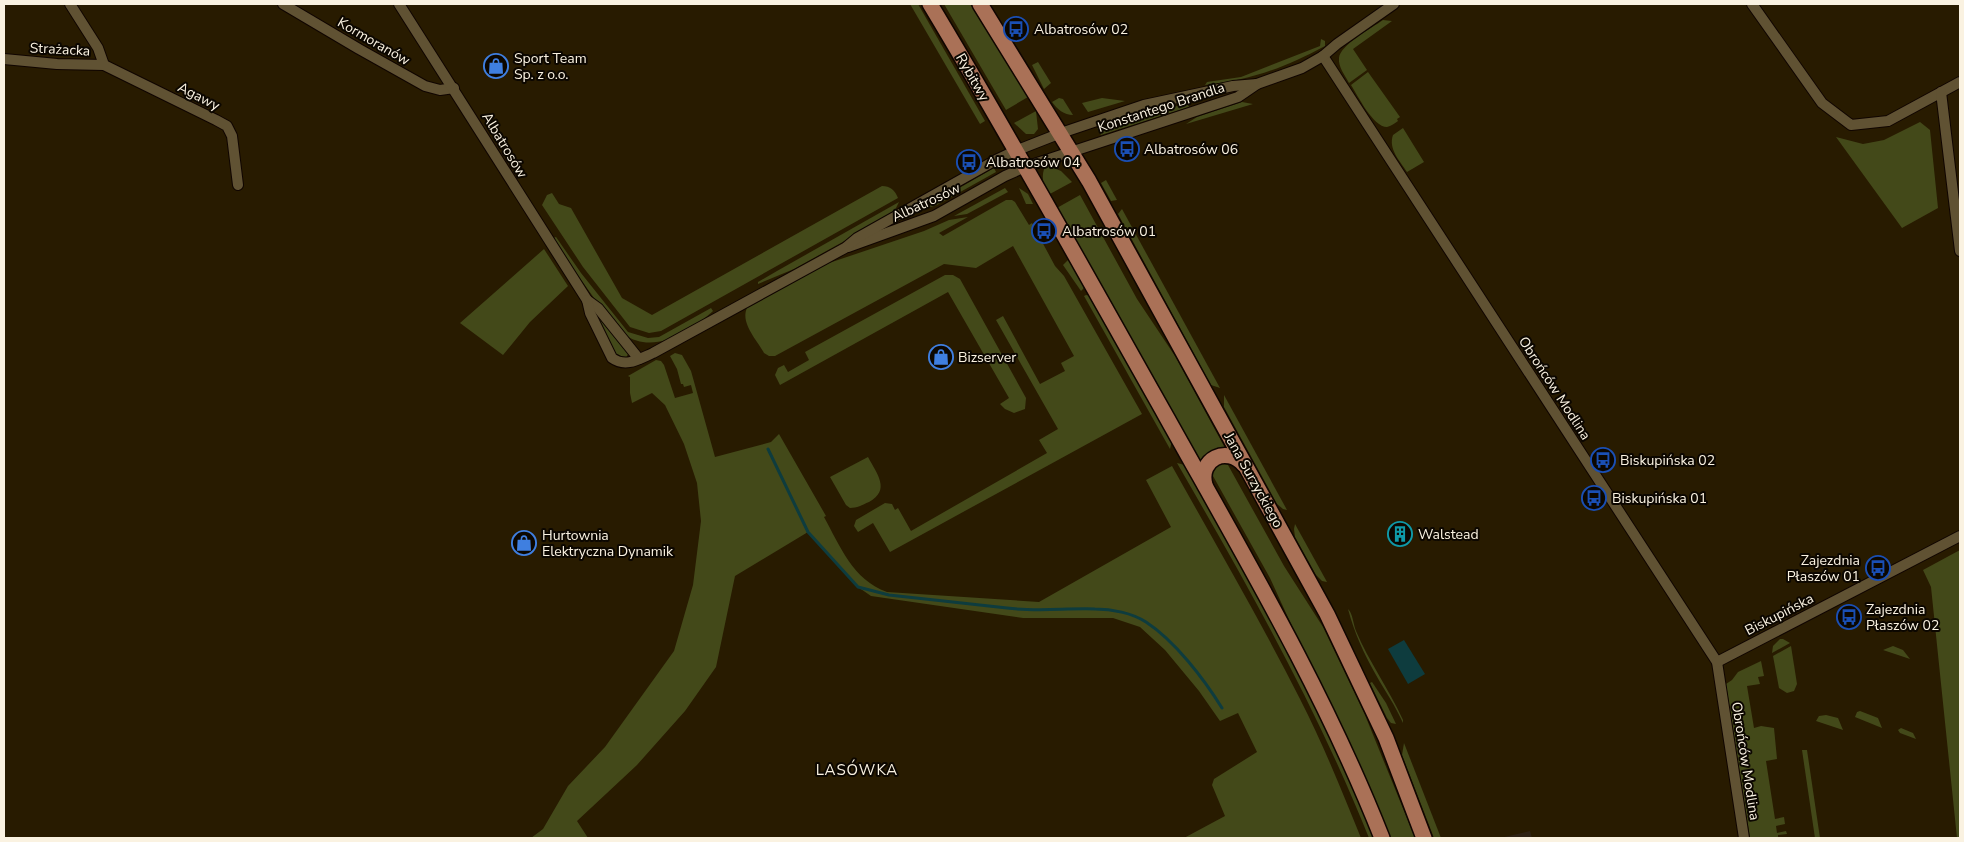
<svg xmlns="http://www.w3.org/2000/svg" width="1964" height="842" font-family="'Nunito Sans',sans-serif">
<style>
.commercial{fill:#2e2214}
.green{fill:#434919}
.water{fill:#0e3c3e}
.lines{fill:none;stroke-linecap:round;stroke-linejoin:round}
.stream{stroke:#0e3c3e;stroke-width:3}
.minor-casing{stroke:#100500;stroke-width:12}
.primary-casing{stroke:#100500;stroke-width:18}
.minor{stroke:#605233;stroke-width:10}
.primary{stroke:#aa7157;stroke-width:15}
.labels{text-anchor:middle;stroke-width:4;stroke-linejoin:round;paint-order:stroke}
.poi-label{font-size:14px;fill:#faf2e1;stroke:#0c0700;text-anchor:start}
.street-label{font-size:14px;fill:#faf2e1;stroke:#0c0700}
.neighbourhood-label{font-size:15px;letter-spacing:1px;fill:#faf2e1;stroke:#0c0700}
</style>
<rect width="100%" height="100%" fill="#281b00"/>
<path class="commercial" d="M1530 831 1532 838H1500Z"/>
<g class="green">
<path d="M910 4H918L985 121 980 124Z"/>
<path d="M944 4H970L1028 97 1006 110Z"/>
<path d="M1383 20 1392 21 1353 49 1367 70 1349 83C1345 75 1338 67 1339 58 1340 45 1372 28 1383 20Z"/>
<path d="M1321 39 1325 41V46C1284 68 1251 80 1205 85L1207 82 1241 77 1320 46Z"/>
<path d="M1038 62 1051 83 1044 89 1032 65Z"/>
<path d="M1368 72 1400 117 1397 119 1398 121C1395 123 1391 126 1387 127 1373 127 1358 96 1351 85Z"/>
<path d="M1059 98 1063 99 1073 115C1064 115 1057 109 1052 102Z"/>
<path d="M1102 98 1125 101 1088 112 1082 103Z"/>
<path d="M1242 102 1253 104 1186 124 1197 117Z"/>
<path d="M1188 104 1189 107 1101 135 1097 128 1155 110Z"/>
<path d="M1036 111 1038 129 1034 134H1026L1014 123Z"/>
<path d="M1920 122 1930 130 1938 208 1902 228 1836 137 1863 144 1884 140Z"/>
<path d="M1403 128 1424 162 1407 172C1400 161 1388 149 1393 135Z"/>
<path d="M1049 166 1061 171 1072 182 1048 195C1044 187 1041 179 1044 169Z"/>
<path d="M994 168 996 172 937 205 931 207 928 206Z"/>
<path d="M1106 180 1117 200 1111 201 1101 183Z"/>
<path d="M882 186C890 186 895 190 898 198L661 331 649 333 630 327 583 267 542 205 547 195 552 193 559 204 571 208 622 298 652 315Z"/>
<path d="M1005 188 1008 192 967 214 954 216Z"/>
<path d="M1019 188 1028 194 1033 204H1026Z"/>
<path d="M1080 195 1137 299 1175 356 1225 448 1210 451 1200 462 1055 209Z"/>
<path d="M1006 200H1012L1015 202 1029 225 1032 223 1055 266 1064 276 1142 414 890 552 873 523 858 532 854 526 856 520 885 503 892 504 895 510 898 508 911 531 1047 453 1039 440 1058 429 996 320 1003 316 1040 384 1065 371 1061 363 1074 356 1013 246 976 268 944 264 775 356H769L764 353C757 340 740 323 747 308L829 263 924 231 949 220 968 217 939 233 943 236Z"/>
<path d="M899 202 893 214 794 269 758 284V282L777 271Z"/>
<path d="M1122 209 1220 388 1211 385 1118 214Z"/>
<path d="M556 237 581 273 628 332 648 338 659 337 711 308 713 311C691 331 653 356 624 334 614 327 607 314 599 305 583 283 568 261 553 238Z"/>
<path d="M544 249 568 286 530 322 503 355 460 323Z"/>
<path d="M1068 260 1085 285 1083 289 1081 291 1063 265Z"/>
<path d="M945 275H953L960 279 1026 398 1025 409 1014 413 1005 409 1000 404 1009 398 948 292 780 385 775 375 778 368 784 365 788 372 809 360 805 352Z"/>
<path d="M1086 295 1091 296 1172 440 1170 449 1084 296Z"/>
<path d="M593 311 626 350 628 354 626 358H620L616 354Z"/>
<path d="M675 353 682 355 691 371 715 457 771 442 779 434 826 516 824 517C840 546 853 580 887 592L1039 602 1171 527 1146 480 1172 466C1215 543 1260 620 1300 699 1323 744 1342 791 1361 838H1184L1225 816 1212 785 1214 779 1257 752 1238 713 1220 721 1199 691 1165 650 1140 627 1113 618H1023L871 596 858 587 808 532 735 576 716 667 685 711 637 765 577 821 588 838H531L543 829 568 786 605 747 674 651 693 585 701 521 697 483 684 444 665 405 652 393 632 403 630 393V377L628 376 656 360 661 361 664 365 675 398 693 393 691 385 684 387 683 384H681L677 369 670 356Z"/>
<path d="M1224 395 1287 510 1283 509 1277 504 1224 407Z"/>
<path d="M868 457C877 474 891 490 869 502 862 505 857 508 850 508L846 505 830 477Z"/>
<path d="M1218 462 1228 465 1284 566 1323 627 1365 715 1415 838H1389L1350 745 1296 635 1270 578 1213 476 1212 467Z"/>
<path d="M1177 463 1185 465 1301 672 1376 838H1369C1316 706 1248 586 1177 463Z"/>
<path d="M1295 524 1327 582 1322 581 1316 575 1295 537 1294 529Z"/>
<path d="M1960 550V838H1957L1931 587 1923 570Z"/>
<path d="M1348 609C1353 614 1353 624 1356 631 1369 662 1389 689 1403 720V723C1395 705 1385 691 1376 675 1364 654 1354 632 1348 609Z"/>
<path d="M1780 639H1783L1790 643 1772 653 1773 646Z"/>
<path d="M1791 646 1797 684 1794 691 1787 693 1779 688 1773 656Z"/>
<path d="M1893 646 1903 650 1910 659 1883 650Z"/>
<path d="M1761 661 1764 676 1758 677 1760 684 1747 686 1754 728 1761 726 1774 728 1777 759 1766 761 1775 819 1784 817 1785 824 1776 826 1777 833 1786 831 1787 834 1778 835V838H1750L1726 684 1732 680 1738 672Z"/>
<path d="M1372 682 1386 703 1396 724 1391 723 1387 718 1370 683Z"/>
<path d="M1860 711 1878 718 1882 728 1855 717 1857 712Z"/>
<path d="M1826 715 1838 718 1843 730 1816 721 1819 716Z"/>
<path d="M1901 728 1913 733 1916 739 1900 733 1898 730Z"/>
<path d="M1404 743 1441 838H1434L1402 755Z"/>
<path d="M1802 750H1807L1820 838H1815Z"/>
</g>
<path class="water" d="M1404 640 1425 674 1408 684 1388 649Z"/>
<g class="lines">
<path class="stream" d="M768 449 808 532 858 587 889 595 1007 608C1036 612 1066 608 1095 609 1112 609 1132 613 1146 622 1175 641 1204 679 1222 708"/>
<defs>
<g id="minor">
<path d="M70 4 98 48 104 65"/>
<path d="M283 4 359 49 425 86 440 90 454 88"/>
<path d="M399 4 587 300 598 308 639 359"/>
<path d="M1752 4 1822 103 1851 125 1888 121 1960 82"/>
<path d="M1323 56 1717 662 1744 838"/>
<path d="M4 59 57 64 104 65 216 120 227 126 232 136 238 185"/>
<path d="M1941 92 1960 251"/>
<path d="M848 247 934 216 1005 176 1025 167 1238 97 1257 84 1302 68 1323 56 1337 44 1394 4"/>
<path d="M587 300 590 313 612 358C626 368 639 359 653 353L845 248 857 238 996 160 1015 151 1061 133 1144 105 1233 86 1257 84"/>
<path d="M1717 662 1960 536"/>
</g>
<g id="primary">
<path d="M930 4C1012 140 1089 280 1167 418 1244 556 1324 691 1382 838"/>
<path d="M980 4 1089 181 1327 614 1386 738 1424 838"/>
<path d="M1205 485C1198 459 1227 445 1244 465"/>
</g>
</defs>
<use href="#minor" class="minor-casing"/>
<use href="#primary" class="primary-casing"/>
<use href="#minor" class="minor"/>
<use href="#primary" class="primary"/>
</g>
<defs>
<symbol id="bus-ring" viewBox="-11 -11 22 22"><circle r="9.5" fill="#0c0700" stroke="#1a4fb4" stroke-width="1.5"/><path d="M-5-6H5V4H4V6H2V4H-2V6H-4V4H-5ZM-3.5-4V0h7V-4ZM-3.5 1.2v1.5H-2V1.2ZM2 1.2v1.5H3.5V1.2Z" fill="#1a4fb4"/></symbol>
<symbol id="shop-ring" viewBox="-11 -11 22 22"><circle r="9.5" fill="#0c0700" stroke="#3f7fe0" stroke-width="1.5"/><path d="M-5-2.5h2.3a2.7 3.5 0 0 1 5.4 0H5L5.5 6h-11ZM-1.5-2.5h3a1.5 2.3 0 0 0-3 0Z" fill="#3f7fe0"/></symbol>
<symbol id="building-ring" viewBox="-11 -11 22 22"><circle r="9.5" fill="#0c0700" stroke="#0f9aa8" stroke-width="1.5"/><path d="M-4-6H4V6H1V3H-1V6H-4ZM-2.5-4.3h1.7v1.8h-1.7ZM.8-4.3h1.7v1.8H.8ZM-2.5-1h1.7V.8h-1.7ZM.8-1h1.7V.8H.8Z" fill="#0f9aa8"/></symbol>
</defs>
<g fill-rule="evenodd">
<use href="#bus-ring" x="1002" y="15" width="28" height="28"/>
<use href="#shop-ring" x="482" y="52" width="28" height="28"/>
<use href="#bus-ring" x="1113" y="135" width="28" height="28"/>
<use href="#bus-ring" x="955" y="148" width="28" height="28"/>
<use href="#bus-ring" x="1030" y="217" width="28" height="28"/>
<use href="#shop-ring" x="927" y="343" width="28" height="28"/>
<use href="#bus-ring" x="1589" y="446" width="28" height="28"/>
<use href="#bus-ring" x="1580" y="484" width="28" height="28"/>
<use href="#building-ring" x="1386" y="520" width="28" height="28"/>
<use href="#shop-ring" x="510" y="529" width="28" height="28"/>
<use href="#bus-ring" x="1864" y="554" width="28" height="28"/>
<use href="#bus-ring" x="1835" y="603" width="28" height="28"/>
</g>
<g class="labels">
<g class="poi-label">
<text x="1034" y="34">Albatrosów 02</text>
<text x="514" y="63">Sport Team<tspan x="514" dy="16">Sp. z o.o.</tspan></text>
<text x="1144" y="154">Albatrosów 06</text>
<text x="986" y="167">Albatrosów 04</text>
<text x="1062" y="236">Albatrosów 01</text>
<text x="958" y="362">Bizserver</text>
<text x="1620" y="465">Biskupińska 02</text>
<text x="1612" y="503">Biskupińska 01</text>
<text x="1418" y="539">Walstead</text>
<text x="542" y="540">Hurtownia<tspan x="542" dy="16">Elektryczna Dynamik</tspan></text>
<text x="1860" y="565" text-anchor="end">Zajezdnia<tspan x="1860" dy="16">Płaszów 01</tspan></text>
<text x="1866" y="614">Zajezdnia<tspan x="1866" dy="16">Płaszów 02</tspan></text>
</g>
<g class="street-label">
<text transform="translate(374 41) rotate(30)" y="5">Kormoranów</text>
<text transform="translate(60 49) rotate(3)" y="5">Strażacka</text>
<text transform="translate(973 77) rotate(60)" y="5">Rybitwy</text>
<text transform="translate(199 96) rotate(27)" y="5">Agawy</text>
<text transform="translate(1161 107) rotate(-18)" y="5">Konstantego Brandla</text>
<text transform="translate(505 145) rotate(59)" y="5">Albatrosów</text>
<text transform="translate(926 202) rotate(-25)" y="5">Albatrosów</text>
<text transform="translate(1555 388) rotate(57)" y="5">Obrońców Modlina</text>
<text transform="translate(1254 480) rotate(61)" y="5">Jana Surzyckiego</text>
<text transform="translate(1779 614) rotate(-27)" y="5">Biskupińska</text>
<text transform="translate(1746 761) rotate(81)" y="5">Obrońców Modlina</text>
</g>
<g class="neighbourhood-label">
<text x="857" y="775">LASÓWKA</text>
</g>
</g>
<rect width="1964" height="842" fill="none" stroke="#faf2e1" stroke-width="10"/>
</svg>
